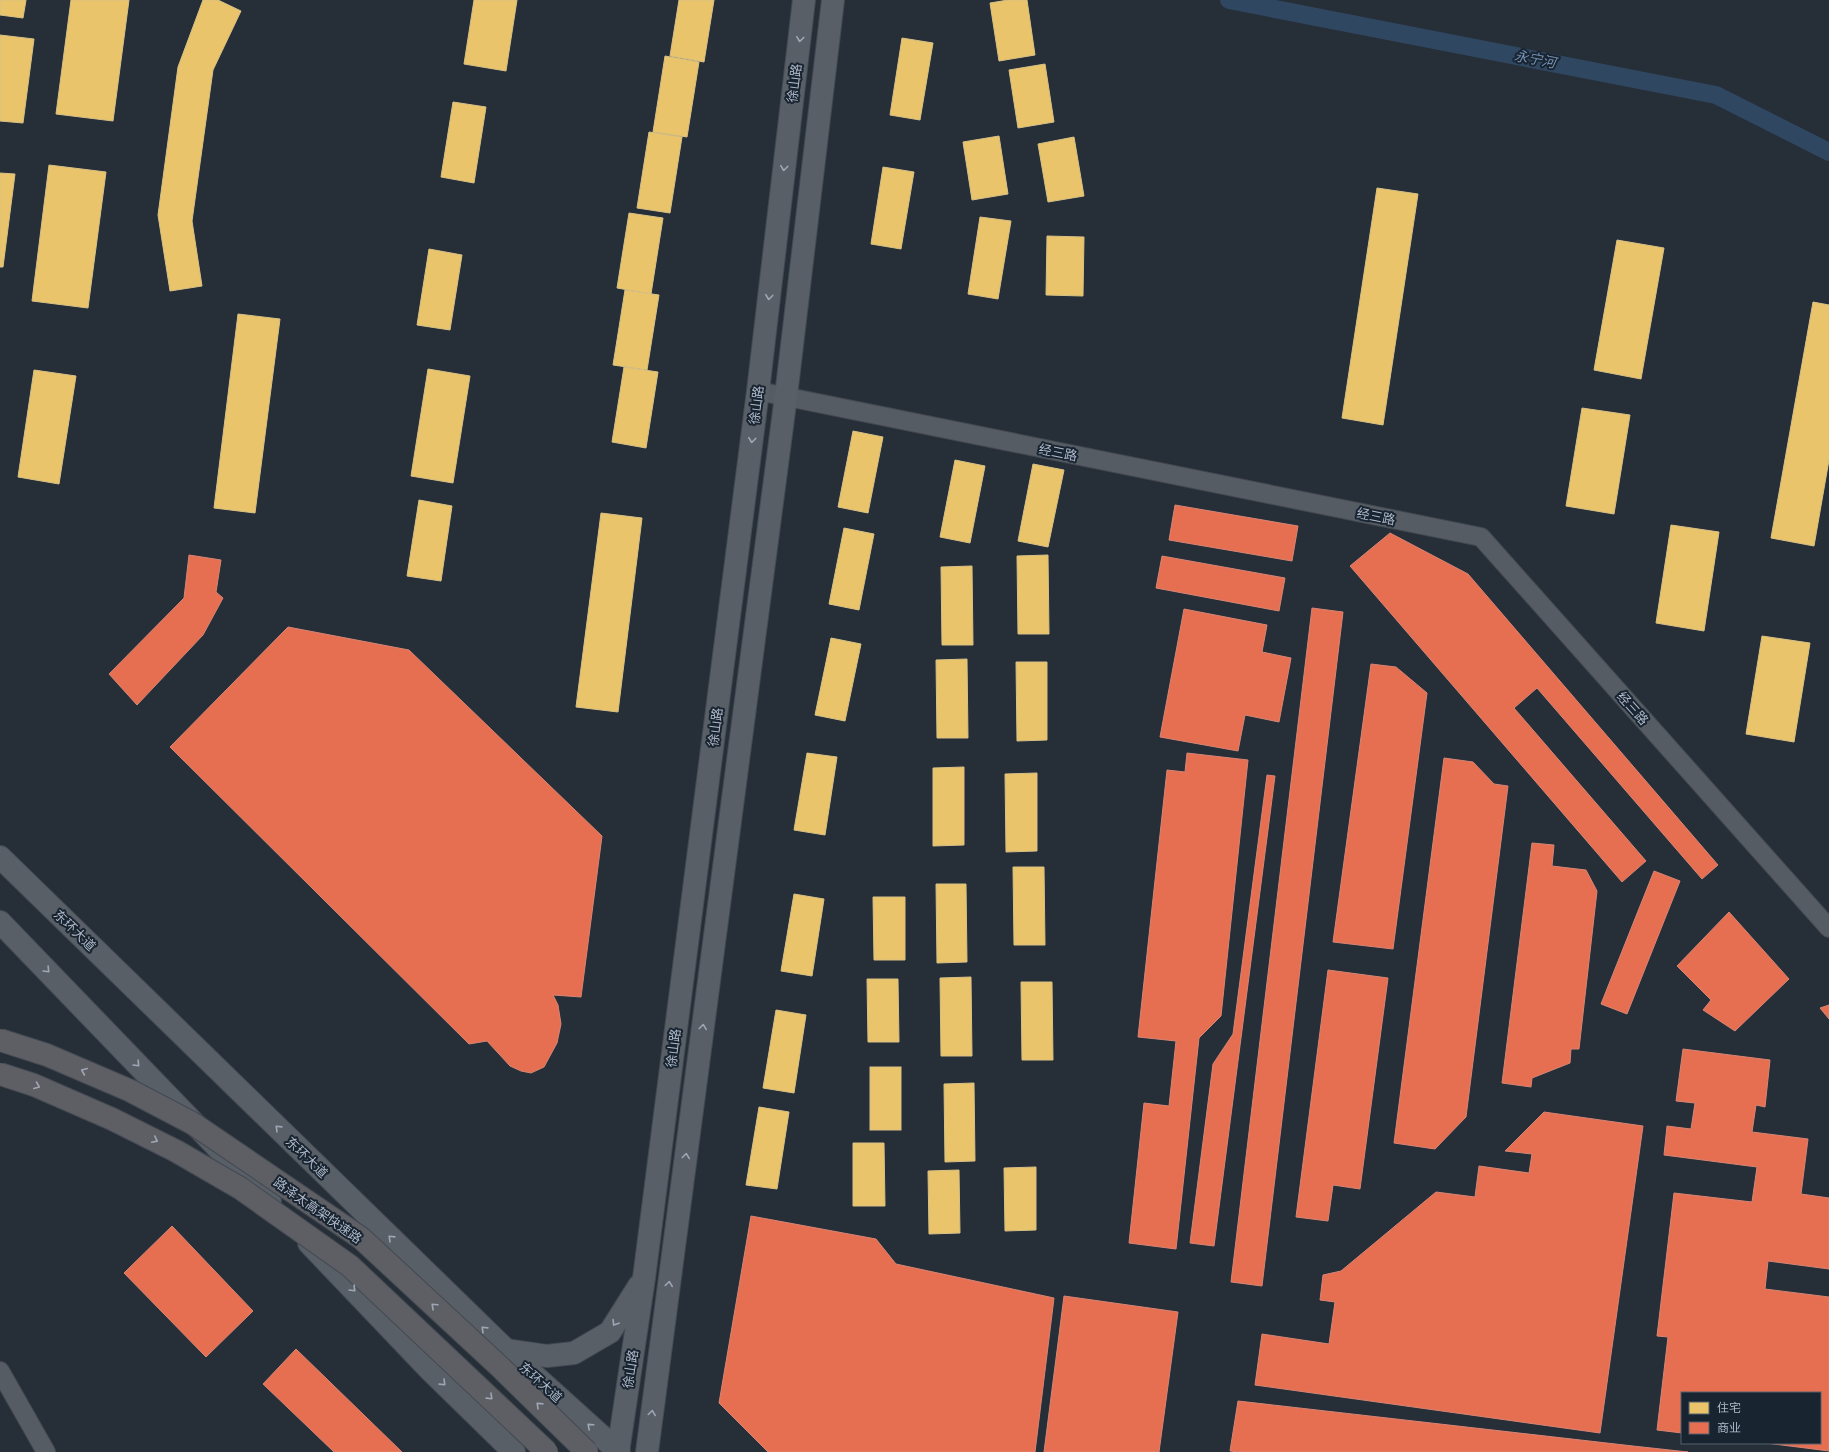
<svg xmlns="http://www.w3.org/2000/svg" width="1829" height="1452" font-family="'Space Grotesk','Noto Sans SC',sans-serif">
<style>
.homes{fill:#e9c46a;stroke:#d8c186}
.shops{fill:#e76f51;stroke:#d68575}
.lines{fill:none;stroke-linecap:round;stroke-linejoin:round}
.canal{stroke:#304762;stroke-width:18}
.minor-casing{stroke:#43484f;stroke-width:20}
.major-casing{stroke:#434a53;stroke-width:24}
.minor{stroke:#565c64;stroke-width:18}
.major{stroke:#595f67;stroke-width:22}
.highway-bridge-casing{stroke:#434952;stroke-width:24;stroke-linecap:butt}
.highway-bridge{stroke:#5d5f64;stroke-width:22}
.oneway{stroke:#9ea7b5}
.oneway2{stroke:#9fa7b5}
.labels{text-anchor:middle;stroke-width:4;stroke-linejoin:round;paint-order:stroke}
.street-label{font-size:13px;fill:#afb9c9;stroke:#192431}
.water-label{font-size:14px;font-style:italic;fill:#7491b4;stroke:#192431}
</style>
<rect width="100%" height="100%" fill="#262e37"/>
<g class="homes">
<path d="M0 0H26L23 18 0 15Z"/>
<path d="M71 0H129L113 121 56 114Z"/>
<path d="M203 0H218L241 11 213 70 192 221 202 286 170 291 158 215 178 67Z"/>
<path d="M474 0H517L506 71 464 64Z"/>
<path d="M679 0H714L704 62 670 56Z"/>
<path d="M1008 0H1027L1035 55 999 61 990 3Z"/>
<path d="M0 35 34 39 23 123 0 121Z"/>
<path d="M902 38 933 43 920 120 890 115Z"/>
<path d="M665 56 699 62 687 137 653 132Z"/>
<path d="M1045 64 1054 122 1018 128 1009 70Z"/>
<path d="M453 102 486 107 474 183 441 177Z"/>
<path d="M649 132 682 137 670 213 637 208Z"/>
<path d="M999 136 1008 194 972 200 963 142Z"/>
<path d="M1074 137 1084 196 1048 202 1038 144Z"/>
<path d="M49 165 106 172 88 308 32 301Z"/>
<path d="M883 167 914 172 901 249 871 244Z"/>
<path d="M0 173 15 174 3 267H0Z"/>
<path d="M1377 188 1418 194 1383 425 1342 418Z"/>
<path d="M629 213 663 218 651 294 617 288Z"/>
<path d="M980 217 1011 221 998 299 968 294Z"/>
<path d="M1047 236 1084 237 1083 296 1046 295Z"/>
<path d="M1617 240 1664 248 1641 379 1594 370Z"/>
<path d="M429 249 462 255 450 330 417 325Z"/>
<path d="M625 290 659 295 647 370 613 365Z"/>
<path d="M1813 302 1829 305V460L1814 546 1771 538Z"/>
<path d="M238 314 280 319 255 513 214 508Z"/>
<path d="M624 367 658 372 646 448 612 442Z"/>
<path d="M428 369 470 376 453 483 411 476Z"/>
<path d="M34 370 76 376 59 484 18 477Z"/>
<path d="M1582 408 1630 415 1614 514 1566 506Z"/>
<path d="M853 431 883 437 868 513 838 507Z"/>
<path d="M955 460 985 466 970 543 940 537Z"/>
<path d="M1033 464 1064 470 1048 547 1018 541Z"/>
<path d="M419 500 452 506 441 581 407 576Z"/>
<path d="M601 513 642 518 618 712 576 707Z"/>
<path d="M1671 525 1719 532 1704 631 1656 623Z"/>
<path d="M844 528 874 534 859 610 829 604Z"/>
<path d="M1048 555 1049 634H1018L1017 556Z"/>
<path d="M972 566 973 645H942L941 567Z"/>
<path d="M1762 636 1810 643 1794 742 1746 734Z"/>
<path d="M831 638 861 644 845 721 815 715Z"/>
<path d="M967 659 968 738H937L936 660Z"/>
<path d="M1016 662H1047V740L1017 741Z"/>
<path d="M807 753 837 757 825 835 794 830Z"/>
<path d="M964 767V845L933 846V768Z"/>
<path d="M1037 773V851L1006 852 1005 774Z"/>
<path d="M1013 867H1044L1045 945H1014Z"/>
<path d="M936 884H966L967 962 937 963Z"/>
<path d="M794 894 824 899 812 976 781 971Z"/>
<path d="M873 897H905V960H874Z"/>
<path d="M971 977 972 1056H941L940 978Z"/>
<path d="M867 979H898L899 1042H868Z"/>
<path d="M1021 982H1052L1053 1060H1022Z"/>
<path d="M776 1010 806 1015 794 1093 763 1088Z"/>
<rect x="870" y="1067" width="31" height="63"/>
<path d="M974 1083 975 1161 945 1162 944 1084Z"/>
<path d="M759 1107 789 1112 777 1189 746 1185Z"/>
<path d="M853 1143H884L885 1206H853Z"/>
<path d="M1036 1167V1230L1005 1231 1004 1168Z"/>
<path d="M959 1170 960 1233 929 1234 928 1171Z"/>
</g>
<g class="shops">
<path d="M1175 505 1298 526 1292 561 1169 540Z"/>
<path d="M1390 533 1468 574 1718 865 1702 879 1537 688 1514 708 1646 861 1622 882 1350 566Z"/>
<path d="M189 555 221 560 216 592 223 598 203 635 137 705 109 674 184 598Z"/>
<path d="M1162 556 1285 578 1279 611 1156 588Z"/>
<path d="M1312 608 1343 612 1262 1286 1231 1282Z"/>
<path d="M1184 609 1267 625 1262 652 1291 658 1279 722 1245 715 1238 751 1160 737Z"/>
<path d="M288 627 409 650 602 836 581 997 553 995 558 1005 561 1024 557 1043 544 1067 531 1073 521 1071 510 1066 487 1041 469 1044 170 747Z"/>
<path d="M1371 664 1396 667 1427 693 1393 949 1333 942Z"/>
<path d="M1187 753 1248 760 1221 1016 1199 1038 1176 1249 1129 1243 1144 1103 1169 1106 1176 1041 1138 1037 1167 770 1185 772Z"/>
<path d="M1444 758 1473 762 1494 784 1508 786 1466 1117 1435 1149 1394 1143Z"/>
<path d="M1267 775 1275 776 1214 1246 1190 1243 1213 1064 1233 1034Z"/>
<path d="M1532 843 1554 845 1552 866 1586 870 1597 891 1579 1049H1571L1570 1063 1532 1078 1531 1087 1502 1083Z"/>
<path d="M1654 871 1680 881 1627 1014 1601 1004Z"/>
<path d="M1729 912 1789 979 1735 1031 1703 1010 1711 1000 1677 966Z"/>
<path d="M1328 970 1388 978 1360 1189 1333 1185 1328 1221 1296 1217Z"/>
<path d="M1829 1005V1019L1820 1008Z"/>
<path d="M1683 1049 1770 1060 1765 1107 1756 1105 1752 1132 1808 1139 1801 1194 1829 1198V1269L1768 1261 1765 1289 1829 1297V1451L1766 1443H1820V1393H1682V1433L1657 1430 1668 1337 1657 1336 1674 1193 1752 1202 1757 1167 1664 1155 1667 1126 1691 1129 1695 1103 1676 1101Z"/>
<path d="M1544 1112 1643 1126 1600 1433 1255 1385 1262 1334 1329 1344 1335 1302 1320 1300 1323 1275 1341 1271 1436 1192 1475 1197 1479 1166 1529 1173 1532 1154 1505 1151Z"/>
<path d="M751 1216 876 1239 896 1264 1054 1298 1035 1452H768L719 1403Z"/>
<path d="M172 1226 253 1311 206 1357 124 1273Z"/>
<path d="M1064 1296 1178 1312 1159 1452H1044Z"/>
<path d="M296 1349 402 1452H334L263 1384Z"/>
<path d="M1238 1401 1633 1446 1688 1452H1239L1230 1451Z"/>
</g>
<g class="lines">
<path class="canal" d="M1229 0 1716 95 1829 152"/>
<defs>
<g id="minor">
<path d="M758 391 1481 537 1829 928"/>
<path d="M0 1371 46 1452"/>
</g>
<g id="major">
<path d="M0 857 506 1350 619 1452"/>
<path d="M0 922 270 1202"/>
<path d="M309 1243 430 1370 514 1452"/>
<path d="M506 1350 547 1356 574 1353 610 1332 639 1286"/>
<path d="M618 1452 644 1278 758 391 804 0"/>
<path d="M647 1452 786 396 833 0"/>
</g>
</defs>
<use href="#minor" class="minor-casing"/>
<use href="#major" class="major-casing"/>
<use href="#minor" class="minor"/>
<use href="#major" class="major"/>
<defs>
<g id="highway-bridge">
<path d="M0 1040 47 1055 131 1091 192 1123 361 1238 499 1366 587 1452"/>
<path d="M0 1074 34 1085 112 1119 176 1151 240 1188 350 1266 547 1452"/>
</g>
</defs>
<use href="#highway-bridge" class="highway-bridge-casing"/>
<use href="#highway-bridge" class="highway-bridge"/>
</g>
<defs><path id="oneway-chevron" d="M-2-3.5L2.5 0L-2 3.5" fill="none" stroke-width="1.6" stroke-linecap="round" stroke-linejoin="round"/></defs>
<g class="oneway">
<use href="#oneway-chevron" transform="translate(800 39) rotate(97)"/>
<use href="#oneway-chevron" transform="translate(784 168) rotate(97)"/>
<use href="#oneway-chevron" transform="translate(769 297) rotate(97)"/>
<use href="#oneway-chevron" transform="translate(752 440) rotate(97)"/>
<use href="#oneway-chevron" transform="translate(47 970) rotate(46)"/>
<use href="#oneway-chevron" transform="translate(703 1027) rotate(-82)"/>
<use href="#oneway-chevron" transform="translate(137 1064) rotate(46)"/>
<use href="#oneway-chevron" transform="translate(278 1128) rotate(-136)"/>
<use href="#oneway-chevron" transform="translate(686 1156) rotate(-82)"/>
<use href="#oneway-chevron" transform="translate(391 1238) rotate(-136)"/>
<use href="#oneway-chevron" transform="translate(669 1284) rotate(-82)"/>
<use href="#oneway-chevron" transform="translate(353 1289) rotate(46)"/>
<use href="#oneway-chevron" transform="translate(615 1323) rotate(122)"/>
<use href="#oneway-chevron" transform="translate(484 1329) rotate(-136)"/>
<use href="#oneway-chevron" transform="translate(443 1383) rotate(44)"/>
<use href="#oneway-chevron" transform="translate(652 1413) rotate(-82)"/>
<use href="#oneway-chevron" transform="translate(590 1426) rotate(-138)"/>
</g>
<g class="oneway2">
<use href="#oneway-chevron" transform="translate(84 1071) rotate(-157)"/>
<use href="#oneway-chevron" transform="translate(37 1086) rotate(22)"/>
<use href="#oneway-chevron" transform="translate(155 1140) rotate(27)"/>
<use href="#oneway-chevron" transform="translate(434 1306) rotate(-137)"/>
<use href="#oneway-chevron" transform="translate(490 1397) rotate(44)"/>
<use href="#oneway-chevron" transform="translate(539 1405) rotate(-136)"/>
</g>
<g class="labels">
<g class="street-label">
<text transform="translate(794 83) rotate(-83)" y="5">徐山路</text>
<text transform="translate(756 405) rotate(-83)" y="5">徐山路</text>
<text transform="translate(1058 452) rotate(11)" y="5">经三路</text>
<text transform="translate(1376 516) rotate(11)" y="5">经三路</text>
<text transform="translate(1633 708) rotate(48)" y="5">经三路</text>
<text transform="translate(715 727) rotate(-83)" y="5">徐山路</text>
<text transform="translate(75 930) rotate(44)" y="5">东环大道</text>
<text transform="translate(673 1048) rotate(-83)" y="5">徐山路</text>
<text transform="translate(307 1157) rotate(44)" y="5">东环大道</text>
<text transform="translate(318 1210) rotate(35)" y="5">路泽太高架快速路</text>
<text transform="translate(630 1369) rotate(-81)" y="5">徐山路</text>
<text transform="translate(541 1382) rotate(42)" y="5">东环大道</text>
</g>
<g class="water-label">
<text transform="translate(1535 59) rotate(11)" y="5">永宁河</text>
</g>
</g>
<rect x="1681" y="1392" width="140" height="52" fill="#192431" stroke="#55606e"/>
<rect x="1689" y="1402" width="20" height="12" fill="#e9c46a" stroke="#55606e"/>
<text x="1717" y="1412" font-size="12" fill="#afb9c9">住宅</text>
<rect x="1689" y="1422" width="20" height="12" fill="#e76f51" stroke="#55606e"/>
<text x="1717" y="1432" font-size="12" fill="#afb9c9">商业</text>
</svg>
